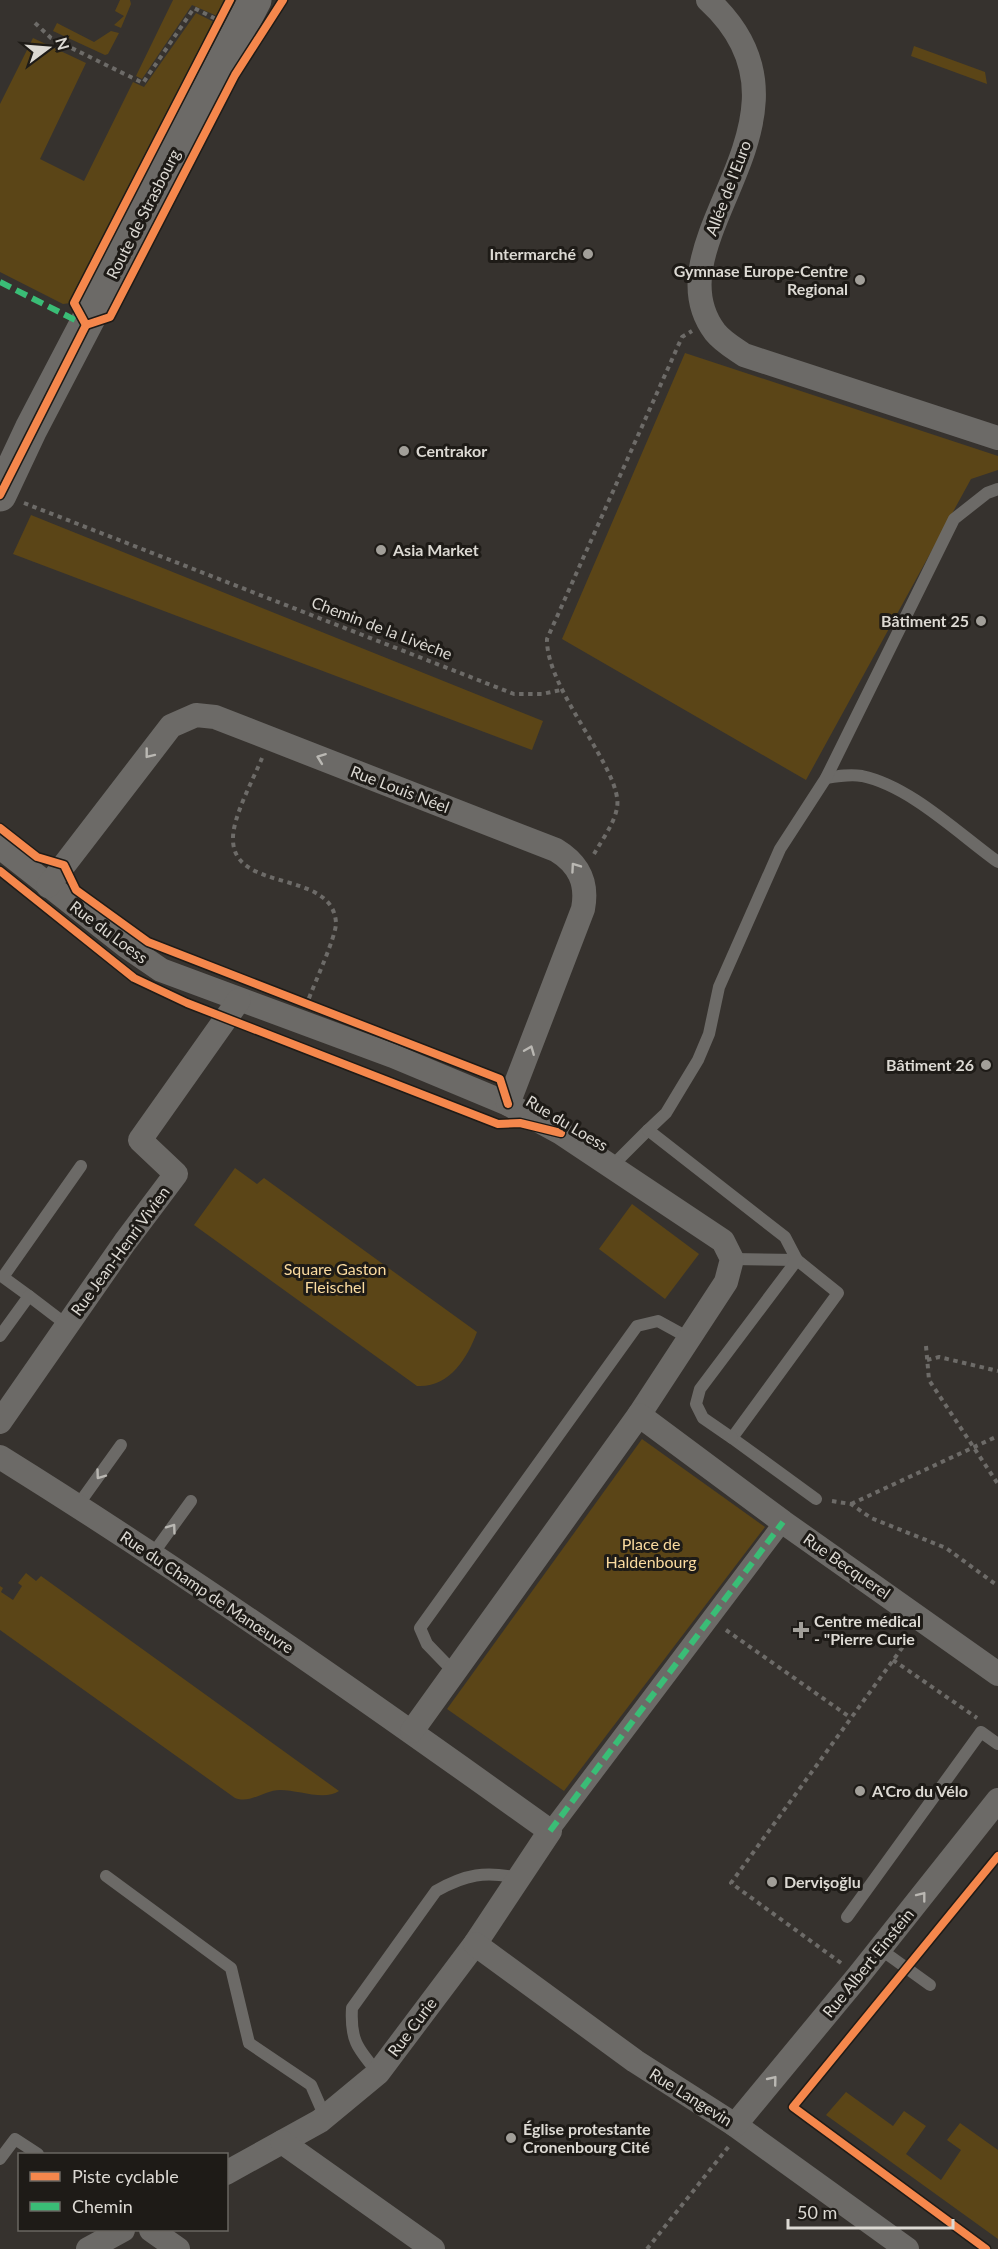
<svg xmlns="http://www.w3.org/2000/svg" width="998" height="2249" font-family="Lato,sans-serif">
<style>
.green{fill:#5b4517}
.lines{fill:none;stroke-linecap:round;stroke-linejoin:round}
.path{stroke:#6d6b68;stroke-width:4;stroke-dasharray:4.5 4.5;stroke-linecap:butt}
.service{stroke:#6c6a67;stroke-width:12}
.pedestrian{stroke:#6c6a67;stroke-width:18}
.minor{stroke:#6c6a67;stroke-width:24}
.secondary{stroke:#6c6a67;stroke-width:33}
.quiet{stroke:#3abd76;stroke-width:6;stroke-dasharray:12 6;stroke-linecap:butt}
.cycleway-casing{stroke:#1e1b17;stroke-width:11}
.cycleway{stroke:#f5874c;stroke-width:8}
.oneway{stroke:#bab8b3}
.poi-dot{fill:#a29f99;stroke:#1e1b17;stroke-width:2}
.labels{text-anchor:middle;stroke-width:6;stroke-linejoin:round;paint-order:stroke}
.street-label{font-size:16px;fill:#dcd9d3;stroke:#1e1b17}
.poi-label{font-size:16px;font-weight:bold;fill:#dcd9d3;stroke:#1e1b17;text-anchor:start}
.park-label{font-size:16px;fill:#fada9f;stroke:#1e1b17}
</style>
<rect width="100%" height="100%" fill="#36322e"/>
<g class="green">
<path d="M120 0H130L131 4 121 28 114 25 124 16 115 11Z"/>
<path d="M173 0H225L217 16 192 5 142 79 136 76Z"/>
<path d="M196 13 214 22 71 303 63 304 0 272V104L33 38 86 63 40 159 84 181 133 82 144 87Z"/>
<path d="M57 23 94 42 111 31 119 33 108 54 105 55 53 31Z"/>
<path d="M914 46 985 72 987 84 911 56Z"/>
<path d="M685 353 998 456V470L971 479 806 780 562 639Z"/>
<path d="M31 515 543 721 532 750 13 554Z"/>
<path d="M235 1168 257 1184 264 1178 477 1332C467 1359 449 1388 417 1386L194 1225Z"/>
<path d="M632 1204 699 1254 665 1299 599 1249Z"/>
<path d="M642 1439 765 1527 564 1791 447 1709Z"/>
<path d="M26 1573 36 1581 41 1576 339 1791C324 1801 299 1790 280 1790 264 1790 251 1804 235 1798L0 1630V1586L3 1588 1 1592 13 1600 22 1586 18 1583Z"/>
<path d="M846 2092 893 2126 904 2111 926 2126 906 2154 941 2180 961 2150 947 2140 960 2123 998 2150V2239L826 2115Z"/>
</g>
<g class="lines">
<g class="path">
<path d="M35 23 51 38 143 83 194 8 216 19"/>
<path d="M24 503 514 694H542L561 690"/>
<path d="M262 758C253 780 232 818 233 840 234 893 333 869 336 923 336 937 314 984 308 1001"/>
<path d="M594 854C602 840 614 824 617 808 624 771 546 691 547 639L682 337 692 331"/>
<path d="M926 1346 929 1380 998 1484"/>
<path d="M927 1360 939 1357 998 1371"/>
<path d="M832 1501 851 1504 871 1518 946 1548 998 1586"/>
<path d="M851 1504 998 1436"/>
<path d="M726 1630 851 1718"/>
<path d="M893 1660 977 1718"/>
<path d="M841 1963 731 1883 910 1637"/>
<path d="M647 2249 729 2146"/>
</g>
<g class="service">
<path d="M826 778C838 776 850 774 862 776 910 786 959 834 998 862"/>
<path d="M612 1166 648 1130"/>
<path d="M732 1259 797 1260 838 1293 732 1438 816 1499"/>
<path d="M29 1296 3 1277 81 1166"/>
<path d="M0 1336 29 1296 67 1325"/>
<path d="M732 1438 703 1418 696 1404 700 1389 797 1260 785 1237 648 1130 666 1113 698 1060 709 1034 719 987 780 849 826 778 954 519 987 493 998 489"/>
<path d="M78 1505 121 1445"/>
<path d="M152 1555 191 1501"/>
<path d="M454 1672 427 1644 420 1628 637 1326 658 1321 689 1338"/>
<path d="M106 1876 231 1968 249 2043 311 2085 325 2117"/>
<path d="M847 1917 981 1732 998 1744"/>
<path d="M880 1949 930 1985"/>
<path d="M378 2073C358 2049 350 2041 352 2008L436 1891C466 1874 485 1871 519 1878"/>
<path d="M0 2159 15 2139 38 2154"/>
</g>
<path class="pedestrian" d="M550 1831 783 1522"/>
<g class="minor">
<path d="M708 0C837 118 646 241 715 332 723 342 734 348 744 355L998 438"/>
<path d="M0 847 126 946 161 970 393 1056 508 1104 561 1133 723 1241 732 1259 726 1282 639 1415"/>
<path d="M48 886 171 726 196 715 215 717 556 850C579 864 588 883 583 909L508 1104"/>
<path d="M0 1422 125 1242 176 1174 140 1140 239 1000"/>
<path d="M0 1457C188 1574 370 1702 550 1831L475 1944 378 2073 320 2121 226 2173"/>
<path d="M412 1731 639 1415 783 1522 998 1674"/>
<path d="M475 1944 635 2061 735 2125 907 2249"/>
<path d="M735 2125 859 1975 998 1800"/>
<path d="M282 2142 433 2249"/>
<path d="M151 2230 178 2249"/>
<path d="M88 2249 123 2230"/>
</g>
<path class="secondary" d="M0 495 31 429 255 0"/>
<g class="quiet">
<path d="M0 282 83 324"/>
<path d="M550 1831 783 1522"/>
</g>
<defs>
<g id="cycleway">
<path d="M86 325 110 317 235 75 283 0"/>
<path d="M86 325 74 303 230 0"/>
<path d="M0 495 86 325"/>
<path d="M0 828 37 857 64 865 76 890 148 942 500 1079 508 1104"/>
<path d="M0 871 134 978 187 1003 498 1124 520 1123 561 1133"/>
<path d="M986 2249 793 2107 998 1856"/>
</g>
</defs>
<use href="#cycleway" class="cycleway-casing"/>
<use href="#cycleway" class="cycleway"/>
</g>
<defs><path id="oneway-chevron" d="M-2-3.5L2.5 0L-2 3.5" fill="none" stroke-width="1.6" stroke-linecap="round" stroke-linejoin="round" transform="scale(1.5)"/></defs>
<g class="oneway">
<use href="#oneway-chevron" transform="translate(149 754) rotate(128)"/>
<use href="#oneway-chevron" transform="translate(321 758) rotate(-159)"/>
<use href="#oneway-chevron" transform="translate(575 867) rotate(-125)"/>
<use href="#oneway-chevron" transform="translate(530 1050) rotate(-68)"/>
<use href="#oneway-chevron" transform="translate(100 1475) rotate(126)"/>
<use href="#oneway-chevron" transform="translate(172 1528) rotate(-54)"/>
<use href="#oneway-chevron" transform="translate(922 1896) rotate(-52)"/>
<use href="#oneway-chevron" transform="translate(773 2080) rotate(-51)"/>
</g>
<g class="poi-dot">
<circle cx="588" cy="254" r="6"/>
<circle cx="860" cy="280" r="6"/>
<circle cx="404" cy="451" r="6"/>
<circle cx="381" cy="550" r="6"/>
<circle cx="981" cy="621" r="6"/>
<circle cx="986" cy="1065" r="6"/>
<path d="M798 1621h6v6h6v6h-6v6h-6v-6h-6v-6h6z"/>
<circle cx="860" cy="1791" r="6"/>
<circle cx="772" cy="1882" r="6"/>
<circle cx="511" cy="2138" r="6"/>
</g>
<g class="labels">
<g class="street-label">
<text transform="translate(728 188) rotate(-69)" y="6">Allée de l'Euro</text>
<text transform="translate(143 214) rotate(-63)" y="6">Route de Strasbourg</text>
<text transform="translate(382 628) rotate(21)" y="6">Chemin de la Livèche</text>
<text transform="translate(400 789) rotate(21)" y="6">Rue Louis Néel</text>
<text transform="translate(109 932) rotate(37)" y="6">Rue du Loess</text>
<text transform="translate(567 1123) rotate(31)" y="6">Rue du Loess</text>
<text transform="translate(120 1251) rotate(-54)" y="6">Rue Jean-Henri Vivien</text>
<text transform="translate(847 1566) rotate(35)" y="6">Rue Becquerel</text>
<text transform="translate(207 1592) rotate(34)" y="6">Rue du Champ de Manœuvre</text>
<text transform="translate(868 1963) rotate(-51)" y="6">Rue Albert Einstein</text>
<text transform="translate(412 2027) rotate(-53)" y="6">Rue Curie</text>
<text transform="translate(691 2097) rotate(32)" y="6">Rue Langevin</text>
</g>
<g class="poi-label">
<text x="576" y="260" text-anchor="end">Intermarché</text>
<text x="848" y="277" text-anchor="end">Gymnase Europe-Centre<tspan x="848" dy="18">Regional</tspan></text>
<text x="416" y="457">Centrakor</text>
<text x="393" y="556">Asia Market</text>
<text x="969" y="627" text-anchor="end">Bâtiment 25</text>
<text x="974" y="1071" text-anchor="end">Bâtiment 26</text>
<text x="814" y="1627">Centre médical<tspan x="814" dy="18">- "Pierre Curie</tspan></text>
<text x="872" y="1797">A'Cro du Vélo</text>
<text x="784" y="1888">Dervişoğlu</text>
<text x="523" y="2135">Église protestante<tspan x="523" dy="18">Cronenbourg Cité</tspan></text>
</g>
<g class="park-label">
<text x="335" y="1275">Square Gaston<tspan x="335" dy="18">Fleischel</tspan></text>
<text x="651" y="1550">Place de<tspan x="651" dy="18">Haldenbourg</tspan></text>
</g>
</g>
<rect x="18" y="2153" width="210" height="78" fill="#1e1b17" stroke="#6a6762" stroke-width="1.5"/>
<rect x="30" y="2172" width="30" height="9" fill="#f5874c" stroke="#6a6762" stroke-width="1.5"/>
<text x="72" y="2183" font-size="18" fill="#dcd9d3">Piste cyclable</text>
<rect x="30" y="2202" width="30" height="9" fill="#3abd76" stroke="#6a6762" stroke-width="1.5"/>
<text x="72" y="2213" font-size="18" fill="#dcd9d3">Chemin</text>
<g transform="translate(48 48) rotate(74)" stroke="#1e1b17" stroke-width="4.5" paint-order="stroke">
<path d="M0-4.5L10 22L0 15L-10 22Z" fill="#dcd9d3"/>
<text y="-9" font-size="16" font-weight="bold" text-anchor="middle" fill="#dcd9d3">N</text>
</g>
<path d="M788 2219v9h165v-9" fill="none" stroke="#dcd9d3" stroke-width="3"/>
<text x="797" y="2219" font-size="18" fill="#dcd9d3" stroke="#1e1b17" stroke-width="4.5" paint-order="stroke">50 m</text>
</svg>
